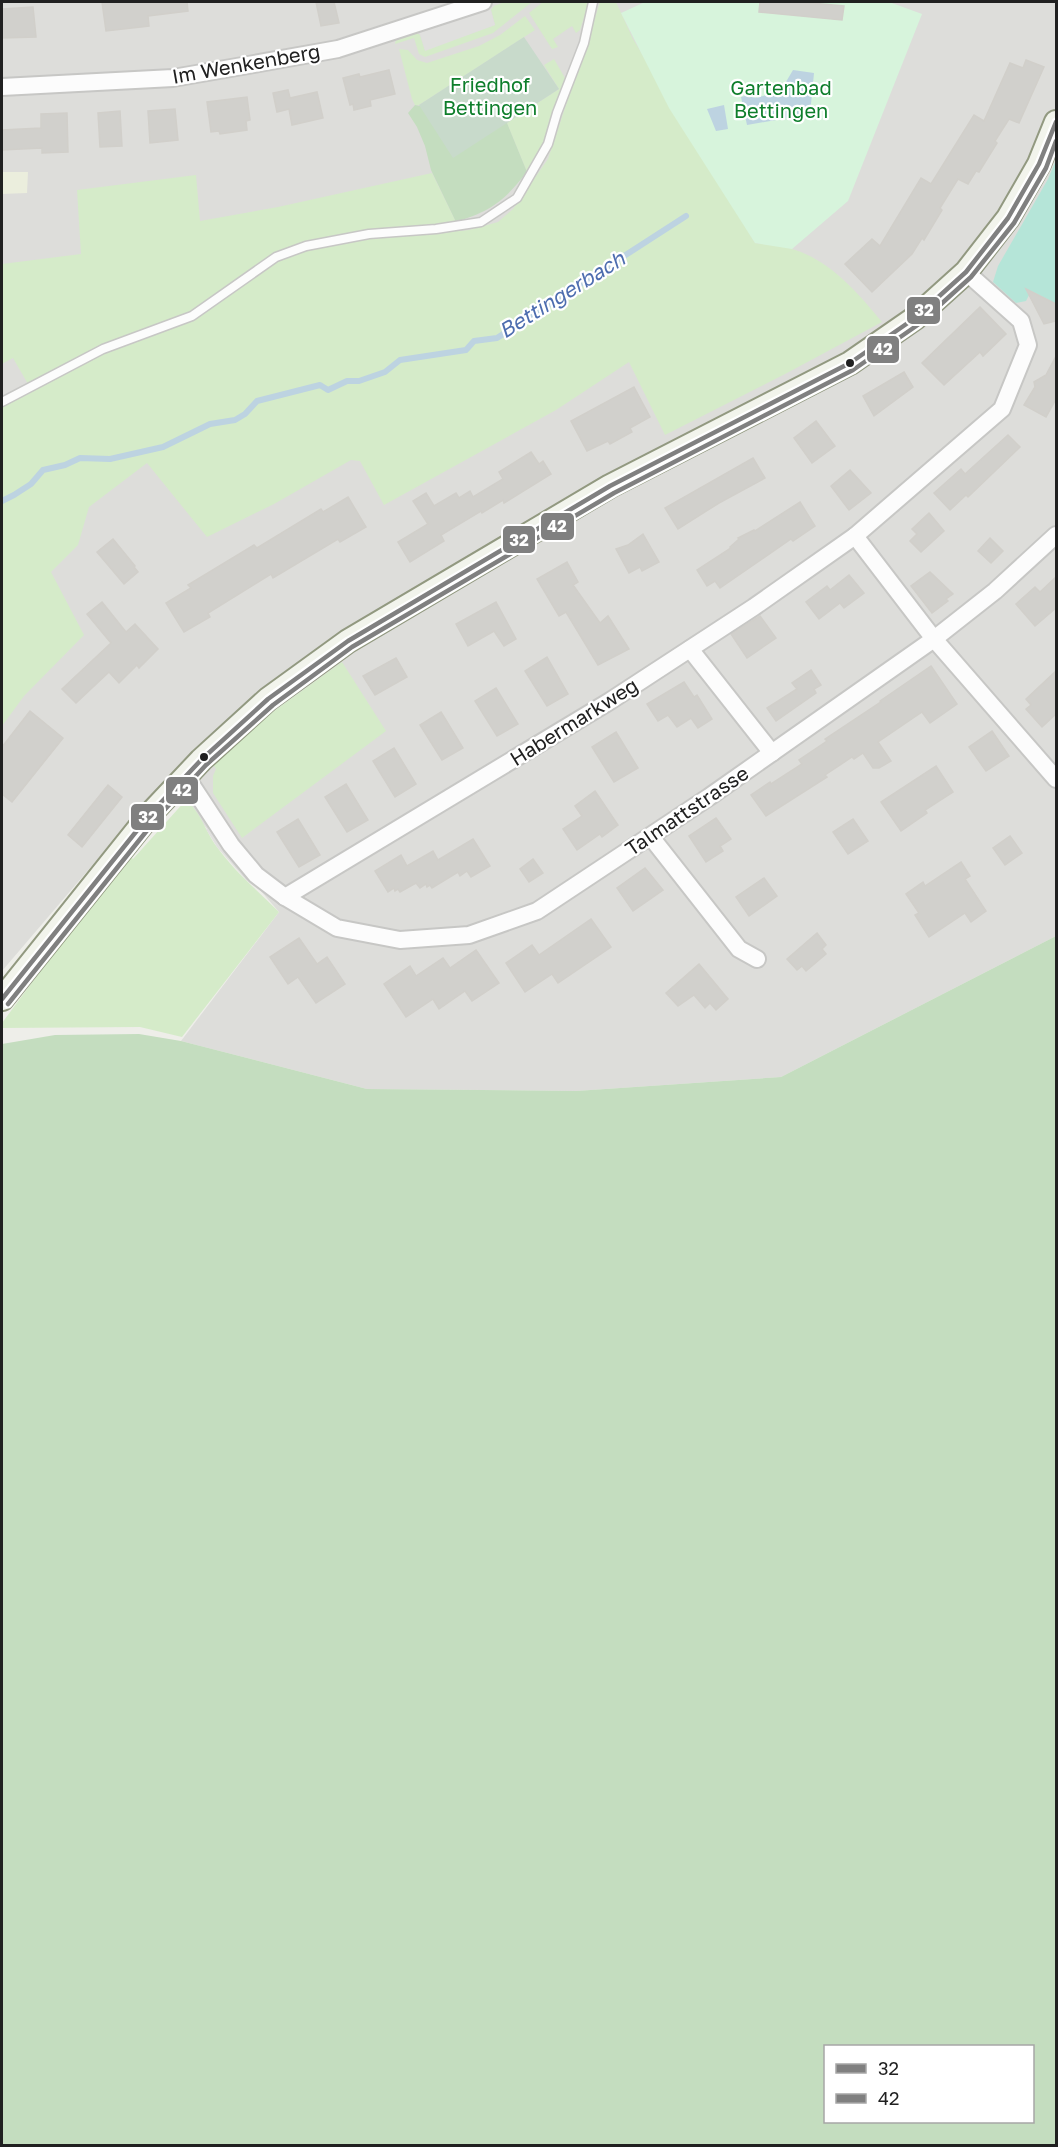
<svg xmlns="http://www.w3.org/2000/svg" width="1058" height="2147" font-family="'Golos Text',sans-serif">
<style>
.residential{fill:#ddddda}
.farmland{fill:#ebeedd}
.grass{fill:#d5ebc9}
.forest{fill:#c4ddbf;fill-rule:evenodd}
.cemetery{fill:#c8dacb}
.park{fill:#d7f4dc}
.pitch{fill:#b5e5d8}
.parking{fill:#e0e0de}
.water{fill:#bdd3e1}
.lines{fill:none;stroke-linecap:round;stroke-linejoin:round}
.stream{stroke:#bdd3e1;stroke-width:6}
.building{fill:#d1d0cc;stroke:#d1cfca;stroke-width:1.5}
.lane-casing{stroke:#c7c7c5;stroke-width:11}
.street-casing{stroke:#c7c7c5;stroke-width:20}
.secondary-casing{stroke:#929980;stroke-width:26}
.lane{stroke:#fcfcfc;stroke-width:8}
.street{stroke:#fcfcfc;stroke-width:16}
.secondary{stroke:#f2f4ec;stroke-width:22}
.bus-1-casing{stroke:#fff;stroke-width:9}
.bus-2-casing{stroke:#fff;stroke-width:9}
.bus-1{stroke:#808080;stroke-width:4.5}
.bus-2{stroke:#808080;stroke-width:4.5}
.bus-dot{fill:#202020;stroke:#fff;stroke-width:2}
.labels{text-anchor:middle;stroke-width:4.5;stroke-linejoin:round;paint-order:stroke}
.street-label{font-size:20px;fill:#202020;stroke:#fff}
.park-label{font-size:20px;fill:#0e7e2b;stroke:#fff}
.water-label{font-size:21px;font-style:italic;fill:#4d6daf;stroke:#fff}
.line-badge{stroke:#fff;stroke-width:2}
.badge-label{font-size:16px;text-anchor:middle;font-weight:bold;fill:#fff}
</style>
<rect width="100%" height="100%" fill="#eeeee9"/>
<path class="residential" d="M2 2H1056V936L781 1077 576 1091 367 1089 181 1041 279 912 165 780 2 971Z"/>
<path class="farmland" d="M2 172H28L27 193 2 194Z"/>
<g class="grass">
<path d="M505 2H532L493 33 425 57 419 54 414 38 395 44 396 39 417 33 420 35 425 50 495 25 491 10 494 6Z"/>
<path d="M543 2H589L580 30 576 33 572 26 553 39 558 47 552 49 529 13Z"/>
<path d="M600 2H616L633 39 755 243C767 245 780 245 792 249 830 260 858 293 882 322L787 373 665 435 629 362 556 410 384 505 360 461 351 460 274 504 207 537 147 463 89 507 78 545 51 572 84 635 24 696 2 726V396L28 384 13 358 2 364V264L81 254 77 190 196 175 200 221 278 207 432 173 456 222 458 231 469 230 498 222 513 209 548 159Z"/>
<path d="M525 16 535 30 419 105H415L412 99 399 49 408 50 417 60 427 63 479 46 500 35Z"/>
<path d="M554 59 565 78 543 145 527 172 507 123 559 89 544 65Z"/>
<path d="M342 662 386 731 242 838 213 793V776L216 769 212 763 274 711Z"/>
<path d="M186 800C202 814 204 829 217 847 234 871 258 891 279 912L182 1037 140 1027 2 1028V1023L127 854 133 859Z"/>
</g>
<g class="forest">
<path d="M415 105 507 123 527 172C503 202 492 210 456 222L431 170 425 146 417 127 408 113Z"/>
<path d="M1056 936V2145H2V1044L55 1035 139 1034 181 1041 367 1089 576 1091 781 1077ZM826 2046H1032V2122H826Z"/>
</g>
<path class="cemetery" d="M524 37 559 89 453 158 419 105Z"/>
<path class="park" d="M645 2H889L922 14 848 201 792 249 755 243 669 108 621 13Z"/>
<path class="pitch" d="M1056 160V306L1050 303 1051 301 1031 291 1026 301 1016 303 993 282 998 266 1048 179Z"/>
<g class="parking">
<path d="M490 7 495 25 425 51 419 31Z"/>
<path d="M212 825 252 875 247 881 217 847 206 829Z"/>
</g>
<g class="water">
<path d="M793 70 814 73 810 114 747 125 741 97 753 94 755 98 780 92Z"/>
<path d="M724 105 728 129 716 131 707 109Z"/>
</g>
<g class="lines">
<path class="stream" d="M2 501 14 495 31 484 43 470 65 465 80 458 110 459 163 447 210 424 235 420 245 414 257 401 320 385 328 390 347 381H359L385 372 400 360 466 350 474 341 497 338 686 216"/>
</g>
<g class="building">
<path d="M102 2H187L188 11 148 16 149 26 106 31Z"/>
<path d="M316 2H334L339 23 321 26Z"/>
<path d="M760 2H800L844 6 842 20 759 12Z"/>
<path d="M33 7 36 37 2 38V9Z"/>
<path d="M1026 60 1044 67 1019 123 1009 119 995 141 997 143 979 172 976 171 968 184 958 179 940 208 942 210 924 240 922 238 912 254 872 292 845 264 872 239 880 246 921 178 931 184 974 115 984 121 1010 63 1023 68Z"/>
<path d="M389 70 395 94 370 100 371 106 354 110 353 104 350 105 343 78 359 74 360 77Z"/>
<path d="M288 90 290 98 317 92 323 118 292 125 289 109 277 112 273 93Z"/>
<path d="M247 97 250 120 246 121 247 130 220 134 219 131 211 132 207 102Z"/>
<path d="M175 109 178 140 150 143 148 111Z"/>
<path d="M120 111 122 146 100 147 98 113Z"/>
<path d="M67 113 68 152 42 153V148L2 150V130L41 128V114Z"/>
<path d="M1026 289 1056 304V321L1044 324Z"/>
<path d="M980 307 1006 334 983 356 980 352 944 385 922 363Z"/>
<path d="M1056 356V399L1046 417 1024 405 1035 387 1034 382 1046 375Z"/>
<path d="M904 372 913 387 874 416 863 396Z"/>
<path d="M634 387 650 417 630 428 632 432 610 444 608 441 587 451 571 421Z"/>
<path d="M816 421 835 446 812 463 794 438Z"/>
<path d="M1008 435 1020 447 968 497 966 495 950 510 934 493 961 469 965 474Z"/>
<path d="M531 452 539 464 543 461 551 474 504 503 503 500 482 513 481 511 441 535 444 541 410 562 398 542 428 524 413 501 426 493 434 506 456 493 459 498 470 491 473 497 503 479 499 472Z"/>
<path d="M753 458 765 478 719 503 678 529 665 508Z"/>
<path d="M850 470 871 493 849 510 831 486Z"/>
<path d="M348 497 366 527 340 542 338 539 273 578 271 574 208 613 210 617 184 632 166 603 191 588 188 585 254 545 257 548 321 509 323 512Z"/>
<path d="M800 502 815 526 793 541 791 539 720 588 715 581 707 586 697 570 731 548 730 547 739 539 738 538 754 530 755 531Z"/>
<path d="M929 513 944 531 921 552 910 541 917 534 912 529Z"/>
<path d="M643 534 659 562 642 571 640 567 629 573 616 549 628 545Z"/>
<path d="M990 538 1003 551 991 563 978 551Z"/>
<path d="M113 539 135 566 134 567 138 572 124 584 97 552Z"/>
<path d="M567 562 578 582 573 585 600 623 608 616 629 649 598 665 566 612 559 616 537 579Z"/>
<path d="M930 572 953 594 946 599 948 601 932 613 911 586Z"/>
<path d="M849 575 864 593 844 608 840 603 819 619 806 602 827 586 830 590Z"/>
<path d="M1056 577V608L1035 626 1016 604 1035 587 1040 592Z"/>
<path d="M102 602 126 632 135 624 158 649 139 668 137 665 119 683 109 672 76 703 62 689 111 643 87 614Z"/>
<path d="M496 602 516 639 504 646 494 631 468 646 456 624Z"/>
<path d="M760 616 776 638 747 658 731 634Z"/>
<path d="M547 657 568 694 547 706 525 671Z"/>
<path d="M396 658 407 677 375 695 363 676Z"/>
<path d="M931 666 957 704 930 723 922 712 878 742 891 761 879 768H873L863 753 854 759 852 757 825 775 827 777 766 816 751 795 770 782 771 784 802 764 799 760 827 741 825 739 881 702 880 701Z"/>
<path d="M811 670 821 685 814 689 816 693 776 721 767 708 797 689 792 683Z"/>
<path d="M1056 671V714L1042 727 1026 709 1031 705 1026 699Z"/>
<path d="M684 682 694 697 697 695 712 719 698 728 691 718 677 727 668 715 658 721 647 704Z"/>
<path d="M496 688 518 724 497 736 475 701Z"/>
<path d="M30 711 63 738 12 802 2 794V747Z"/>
<path d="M441 712 463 748 442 760 420 725Z"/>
<path d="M992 731 1009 756 986 771 969 747Z"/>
<path d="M616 732 638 768 614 782 592 747Z"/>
<path d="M394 748 416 784 395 797 373 761Z"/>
<path d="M936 766 953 792 925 810 927 813 901 831 881 802Z"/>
<path d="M346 784 368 820 347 832 325 797Z"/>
<path d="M108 785 122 797 82 847 68 835Z"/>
<path d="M595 791 618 825 602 837 600 834 577 850 563 829 582 816 575 806Z"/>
<path d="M716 818 731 839 720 846 723 851 706 862 689 836Z"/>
<path d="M298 819 320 855 299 867 277 832Z"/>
<path d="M853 819 868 841 848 854 833 832Z"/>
<path d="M1010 836 1022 853 1005 865 993 848Z"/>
<path d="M473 839 490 866 471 877 467 871 460 876 458 872 432 888 430 885 427 887 426 884 420 888 416 883 400 892 398 889 395 891 394 888 388 892 375 871 401 855 407 866 433 851 438 860Z"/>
<path d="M533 859 543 873 529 882 520 869Z"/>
<path d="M961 862 970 876 965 879 986 911 971 922 965 913 929 937 915 915 919 913 906 894 923 882 925 886Z"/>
<path d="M645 868 663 890 633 911 617 888Z"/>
<path d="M764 878 777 896 749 916 736 897Z"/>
<path d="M591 919 611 947 558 983 552 974 525 992 506 963 532 945 539 955Z"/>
<path d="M817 933 826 945 822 949 826 954 806 971 802 966 797 970 787 959Z"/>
<path d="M299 938 317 964 327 957 345 984 316 1003 298 977 288 984 270 957Z"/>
<path d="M476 950 499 983 472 1001 465 991 439 1009 433 999 406 1017 384 984 410 966 416 976 443 958 450 968Z"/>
<path d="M699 964 728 999 716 1010 710 1003 705 1008 694 995 678 1006 666 993Z"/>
</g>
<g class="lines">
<defs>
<path id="lane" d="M2 402 103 349 192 316 276 257 306 246 369 234 436 229 481 222 517 198 548 144 557 113 584 43 593 2"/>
<g id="street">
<path d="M2 87 173 78 254 64 338 49 483 2"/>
<path d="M966 272 1021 321 1028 345 1002 409 855 536 934 639 1056 779"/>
<path d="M690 649 772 753"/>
<path d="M185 775 231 845 256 875 285 897 337 928 400 940 469 935 537 911 709 797 934 639 995 591 1056 535"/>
<path d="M651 837 739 949 757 959"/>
<path d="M285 897 610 701 754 607 855 536"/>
</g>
<path id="secondary" d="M2 999 151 813 201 760 268 699 348 641 610 486 850 363 915 318 966 272 1008 218 1039 164 1056 122"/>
</defs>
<use href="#lane" class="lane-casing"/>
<use href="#street" class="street-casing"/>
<use href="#secondary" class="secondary-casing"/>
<use href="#lane" class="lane"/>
<use href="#street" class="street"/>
<use href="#secondary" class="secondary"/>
<defs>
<path id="bus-1" d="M2 999 151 813 201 760 268 699 348 641 610 486 850 363 915 318 966 272 1008 218 1039 164 1056 122"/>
<path id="bus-2" d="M8 1004 157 818 206 765 273 705 352 647 614 493 853 370 919 324 971 277 1014 223 1046 168 1056 141"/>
</defs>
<use href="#bus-1" class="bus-1-casing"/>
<use href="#bus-2" class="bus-2-casing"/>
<use href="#bus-1" class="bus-1"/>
<use href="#bus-2" class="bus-2"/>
</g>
<g class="bus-dot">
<circle cx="850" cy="363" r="5"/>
<circle cx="204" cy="757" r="5"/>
</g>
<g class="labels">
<g class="street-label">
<text transform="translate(246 64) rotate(-10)" y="7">Im Wenkenberg</text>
<text transform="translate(574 722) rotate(-32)" y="7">Habermarkweg</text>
<text transform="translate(687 811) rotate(-34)" y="7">Talmattstrasse</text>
</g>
<g class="park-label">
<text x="490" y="92">Friedhof<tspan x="490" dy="23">Bettingen</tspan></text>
<text x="781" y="95">Gartenbad<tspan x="781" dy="23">Bettingen</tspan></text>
</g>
<g class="water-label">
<text transform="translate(562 295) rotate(-32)" y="7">Bettingerbach</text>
</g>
</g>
<g class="line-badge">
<rect x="906" y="296" width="35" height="29" rx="6" fill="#808080"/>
<rect x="866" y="335" width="34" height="29" rx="6" fill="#808080"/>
<rect x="540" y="512" width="35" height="29" rx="6" fill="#808080"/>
<rect x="502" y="525" width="34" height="29" rx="6" fill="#808080"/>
<rect x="165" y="776" width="34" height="29" rx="6" fill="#808080"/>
<rect x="130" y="803" width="35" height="28" rx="6" fill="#808080"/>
</g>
<g class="badge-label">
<text x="924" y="316">32</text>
<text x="883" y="355">42</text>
<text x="557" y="532">42</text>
<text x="519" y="546">32</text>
<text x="182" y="796">42</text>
<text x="148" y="823">32</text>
</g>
<rect width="1058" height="2147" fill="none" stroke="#202020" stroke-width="6"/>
<rect x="824" y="2045" width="210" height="78" fill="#ffffff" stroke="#a6a6a6" stroke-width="1.5"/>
<rect x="836" y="2064" width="30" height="9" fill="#808080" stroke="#a6a6a6" stroke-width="1.5"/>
<text x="878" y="2075" font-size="18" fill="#202020">32</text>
<rect x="836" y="2094" width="30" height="9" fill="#808080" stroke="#a6a6a6" stroke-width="1.5"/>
<text x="878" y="2105" font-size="18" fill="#202020">42</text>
</svg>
